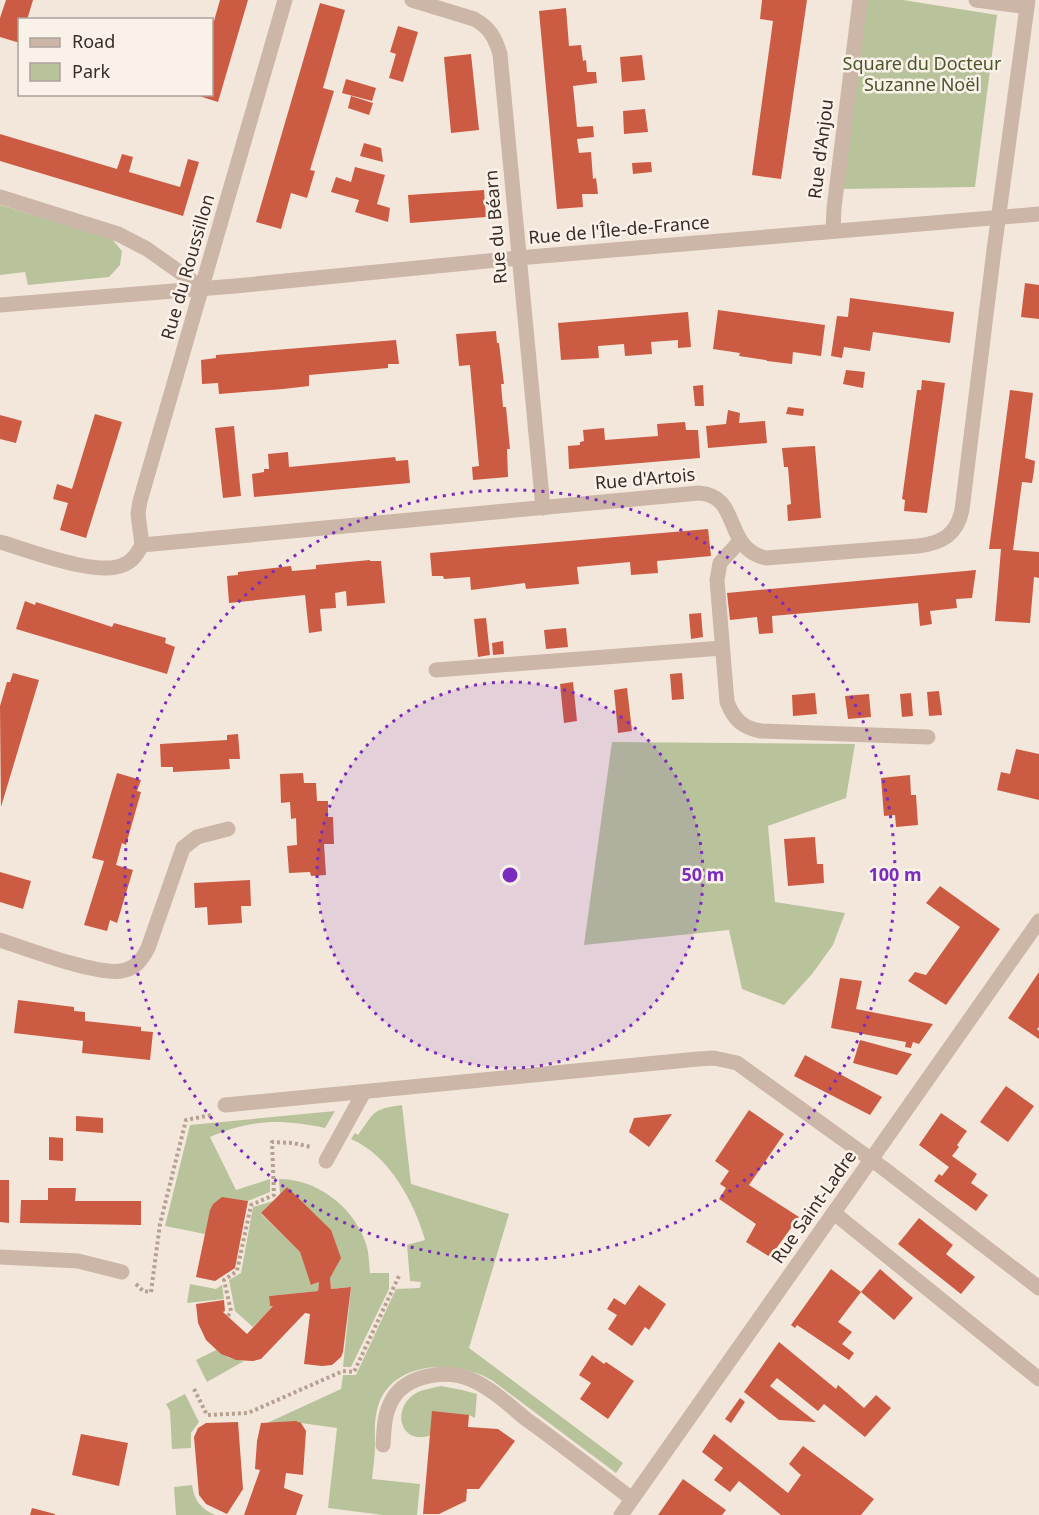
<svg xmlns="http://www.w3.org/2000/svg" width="1039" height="1515" font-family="'Noto Sans',sans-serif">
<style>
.green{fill:#b8c39b}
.building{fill:#cb5b42}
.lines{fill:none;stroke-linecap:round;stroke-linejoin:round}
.path{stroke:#b8a091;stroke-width:4;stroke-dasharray:3 3;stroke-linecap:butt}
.minor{stroke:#ccb6a7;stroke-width:15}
.ring{fill:none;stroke:#7b2cbf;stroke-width:3;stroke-dasharray:3 6}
.labels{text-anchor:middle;stroke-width:5;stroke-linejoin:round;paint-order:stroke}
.park-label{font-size:18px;fill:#4a572b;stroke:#faf1e9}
.street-label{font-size:18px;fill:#382c28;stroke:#faf1e9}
.centre{fill:#7b2cbf;stroke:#faf1e9;stroke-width:3}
.ring-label{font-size:18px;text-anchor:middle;font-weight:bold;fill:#7b2cbf;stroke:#faf1e9;stroke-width:5;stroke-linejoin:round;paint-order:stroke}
</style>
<rect width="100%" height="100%" fill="#f3e7dc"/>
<g class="green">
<path d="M868 0H903L997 15 975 187 842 189 864 5Z"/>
<path d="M0 205 112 239 122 251 120 265 109 277 28 285 25 272 0 275Z"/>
<path d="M612 742 855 744 846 798 768 826 775 902 845 913 833 945 812 974 784 1005 742 989 729 930 584 945Z"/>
<path d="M402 1105 411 1184 509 1214 469 1348 623 1463 616 1473 493 1381C458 1359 389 1359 377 1410 374 1422 375 1434 375 1447 375 1457 373 1468 372 1479L420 1484 417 1515H383L328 1508 337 1428 301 1423H267L341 1389 343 1375H356L396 1289 420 1288 421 1282 410 1281 407 1245 425 1240C415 1203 388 1154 351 1139L355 1133 358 1135C375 1111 373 1109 402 1105Z"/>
<path d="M335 1111 325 1128C282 1119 251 1119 210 1137L236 1190 270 1179V1192L248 1201 222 1198 213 1204 205 1234 165 1226 190 1125Z"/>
<path d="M279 1179C317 1179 352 1206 365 1241 369 1251 369 1263 370 1273H389V1289L351 1367H343L351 1287 331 1289 330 1278 287 1187 280 1194Z"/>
<path d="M273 1201 261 1214 300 1252 312 1285 319 1282 318 1291 269 1296 270 1306H273L253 1327 235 1311 229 1280 241 1273 253 1207Z"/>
<path d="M190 1284 216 1289 222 1285 224 1299 187 1303Z"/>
<path d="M216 1350 229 1358 244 1361 207 1382 196 1360Z"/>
<path d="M441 1386 462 1390 477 1394 475 1418 469 1415C457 1422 444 1431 431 1435 399 1447 390 1406 418 1392 425 1389 433 1388 441 1386Z"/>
<path d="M185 1394 199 1422 191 1433V1448L172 1449 170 1411 166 1404Z"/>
<path d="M192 1485C194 1500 201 1509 215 1515H176L174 1487Z"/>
</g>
<g class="building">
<path d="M6 0H33L27 20H20V43L0 37V18Z"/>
<path d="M220 0H248L218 102 196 95 212 94V20L214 21Z"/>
<path d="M762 0H807L781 179 752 175 773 21 760 19Z"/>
<path d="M320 3 345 10 323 88 334 91 310 170 315 171 307 198 291 193 281 229 256 222Z"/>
<path d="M566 8 569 46 581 45 583 61 586 60 587 72H596L597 83 573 86 577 127 593 126 594 137 577 139 579 153 591 152 593 179 596 178 598 194H582L583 207 557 209 539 11Z"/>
<path d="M398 26 418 32 403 82 389 78 396 54 390 52Z"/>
<path d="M471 54 479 130 451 133 444 57Z"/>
<path d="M642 55 645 80 622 82 620 57Z"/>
<path d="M346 79 376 88 372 101 342 93Z"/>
<path d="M351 96 373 103 369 115 348 108Z"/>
<path d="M645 109 648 132 624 134 623 111Z"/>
<path d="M0 134 117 169 122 154 133 157 129 172 180 187 188 159 199 162 183 216 0 161Z"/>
<path d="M364 143 381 148 383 162 360 156Z"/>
<path d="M651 162 652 172 633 174 632 163Z"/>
<path d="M355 167 385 175 377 204 390 208 388 222 355 212 359 200 331 192 336 177 351 182Z"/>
<path d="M484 190 486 217 410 223 408 195Z"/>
<path d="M1025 283 1039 285V319L1021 317Z"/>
<path d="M850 298 954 312 950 343 873 332 870 351 844 347 842 358 831 356 837 316 848 317Z"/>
<path d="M718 310 825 325 821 356 793 352 792 364 767 361 766 360 739 356 740 353 713 349Z"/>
<path d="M688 312 691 347 678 348V340L651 342 652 354 625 356 624 344 598 346 599 358 561 360 558 323Z"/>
<path d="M496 331 497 343H499L504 384H501L503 407H506L510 449H507L508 477 473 480 472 467 479 466 470 365 459 366 456 334Z"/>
<path d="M396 340 399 364H388V368L309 375V386L283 389 219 394 218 383 202 384 201 360 216 358V355Z"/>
<path d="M846 370 865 372 863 388 843 384Z"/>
<path d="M922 380 945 383 927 513 904 511 905 500 902 499 917 390H921Z"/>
<path d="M703 385 704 406H695L693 386Z"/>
<path d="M1010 390 1033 393 1025 458 1035 461 1034 471 1032 483 1022 482 1013 550 1039 552V578L1034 577 1030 623 995 621 1001 549H989Z"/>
<path d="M788 407 804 409 803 416 786 414Z"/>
<path d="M728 410 740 413 739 423 765 421 767 443 708 448 706 426 726 424Z"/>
<path d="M95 414 122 422 86 538 60 530 68 503 53 499 57 484 72 489Z"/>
<path d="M0 415 22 421 16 443 0 439Z"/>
<path d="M685 422 686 430H698L700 458 569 469 568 446 580 445V442L584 441 583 430 604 428 605 440 658 436 657 424Z"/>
<path d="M234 426 241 496 223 498 215 428Z"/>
<path d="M815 446 821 518 788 521 787 505 791 504 788 467H784L782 448Z"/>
<path d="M288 452 289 467 395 457 396 461 408 460 410 483 254 497 252 474 264 472V469H269L268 454Z"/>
<path d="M708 529 711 556 657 561 658 573 631 575 630 562 577 567 579 584 526 589 525 583 471 590 470 577 444 579 443 576H432L430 553Z"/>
<path d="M370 560V561H381L385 603 347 606 346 591 335 593 336 608 320 609 322 631 309 633 305 595 229 603 227 576 238 575V572L291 566 292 571 316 569V565Z"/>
<path d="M976 570 972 598 956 599 957 608 930 611 932 624 920 626 918 603 772 616 773 633 759 634 757 617 730 620 727 593Z"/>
<path d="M25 601 35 605 36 602 112 627 114 623 166 638 165 643 175 647 167 674 16 629Z"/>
<path d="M701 613 703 637 691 639 689 614Z"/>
<path d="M486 618 490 655 478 657 474 619Z"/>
<path d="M566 628 568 647 546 649 544 630Z"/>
<path d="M503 641 504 654 493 655 492 643Z"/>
<path d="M13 673 39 680 1 807 0 706 7 682H10Z"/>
<path d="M682 673 684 699 672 700 670 674Z"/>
<path d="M573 682 577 721 564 723 560 684Z"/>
<path d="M627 688 632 731 618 733 614 690Z"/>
<path d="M939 691 942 715 929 716 927 692Z"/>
<path d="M815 693 817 714 793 716 792 695Z"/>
<path d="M911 693 913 716 902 717 900 694Z"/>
<path d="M869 694 871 717 848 719 845 696Z"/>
<path d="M238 734 240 759H229L230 769 173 772V767H161L160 744 227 740V735Z"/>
<path d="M1016 749 1039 754V800L997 790 1001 772 1010 774Z"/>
<path d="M117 773 141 780 137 791 141 792 126 845 122 843 116 865 133 870 117 923 110 920 107 931 84 925 104 861 92 858Z"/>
<path d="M303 773 304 783H316L317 801H328V817H333L334 844H324L326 875 311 876 310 872 289 873 287 846 297 845 296 818 291 819 290 802 281 803 280 774Z"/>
<path d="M910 775 911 795H916L918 825 896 827 895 815 884 816 881 778Z"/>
<path d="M815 837 817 864H823L824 883 788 886 784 839Z"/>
<path d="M0 872 31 881 23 909 0 902Z"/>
<path d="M250 880 251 906H241L242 923 208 925 207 907 195 908 194 883Z"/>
<path d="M940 886 1000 929 946 1005 908 981 915 972 926 975 960 927 926 903Z"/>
<path d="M1039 972V1027L1037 1029 1039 1031V1039L1008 1018Z"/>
<path d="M840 978 862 981 856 1009 933 1024 919 1044 913 1042 911 1048 905 1047 906 1042 831 1028Z"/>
<path d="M18 1000 74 1007V1011L85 1012V1021L141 1027V1031L153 1032 150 1060 82 1053 83 1041 14 1033Z"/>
<path d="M860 1040 912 1054 897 1075 853 1063Z"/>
<path d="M805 1055 882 1097 870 1115 794 1076Z"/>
<path d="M1006 1086 1034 1106 1008 1142 980 1122Z"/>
<path d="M749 1110 784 1134 749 1185 799 1217 770 1257 746 1242 756 1224 719 1199 726 1188 720 1184 729 1171 715 1161Z"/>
<path d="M941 1113 967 1131 957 1145 959 1147 952 1156 977 1174 971 1183 988 1195 976 1211 934 1181 939 1174 942 1176 949 1167 919 1145Z"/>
<path d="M672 1114 649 1147 629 1132 634 1118Z"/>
<path d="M76 1116 103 1118V1133L76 1131Z"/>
<path d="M49 1137 63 1138V1161L49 1160Z"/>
<path d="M0 1180H9V1223L0 1222Z"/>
<path d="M287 1187 331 1230 341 1258 330 1278 331 1289 351 1287 343 1352 341 1357 332 1365 322 1366 304 1364 310 1314 305 1313 261 1359 253 1361 236 1360 221 1354 206 1340 198 1323 196 1304 224 1300 225 1311 223 1312 247 1334 273 1306H270L269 1296 318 1291 319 1282 311 1285 300 1252 261 1213Z"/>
<path d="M48 1188H76L75 1201H141V1225L20 1223 21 1200H48Z"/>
<path d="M222 1197 248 1201 235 1268 215 1281 196 1277 210 1210 213 1204Z"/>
<path d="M919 1218 953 1245 946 1254 975 1277 961 1294 898 1244Z"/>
<path d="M831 1269 861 1292 838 1322 852 1332 842 1344 854 1353 849 1360 797 1325 795 1328 791 1325Z"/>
<path d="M880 1269 913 1298 894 1320 861 1292Z"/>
<path d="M639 1285 666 1304 649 1330 645 1327 632 1346 608 1329 617 1315 607 1309 614 1298 625 1305Z"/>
<path d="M779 1342 836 1389 838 1385 864 1408 876 1395 891 1408 865 1437 824 1404 818 1411 777 1378 770 1386 816 1422 779 1420 744 1392Z"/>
<path d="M592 1355 604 1364 606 1362 634 1381 608 1419 580 1399 591 1383 579 1375Z"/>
<path d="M740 1398 745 1402 731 1423 725 1419Z"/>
<path d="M432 1411 469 1415 468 1427 498 1429 515 1441 479 1489H467L466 1501 439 1514H423Z"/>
<path d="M296 1421 301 1423 306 1431 303 1475 286 1473 284 1488 303 1495 296 1515H244L260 1470 255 1469 257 1441 261 1423Z"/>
<path d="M238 1422 243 1489 227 1514 206 1504 199 1495 194 1437 198 1428 206 1423Z"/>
<path d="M81 1434 128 1443 119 1486 72 1475Z"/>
<path d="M714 1434 788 1493 801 1475 789 1464 803 1446 874 1499 861 1515H781L739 1481 730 1492 714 1480 723 1468 702 1452Z"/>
<path d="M683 1479 726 1510 722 1515H658Z"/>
<path d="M32 1508 55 1514V1515H30Z"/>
</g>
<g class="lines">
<g class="path">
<path d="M136 1284 143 1291 151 1292 160 1224 186 1120 211 1115"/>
<path d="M228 1316 231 1311 224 1280 237 1271 251 1205 274 1195 272 1142 293 1143 311 1147"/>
<path d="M194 1389 207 1415 248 1413 343 1371 354 1372 399 1276"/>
</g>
<g class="minor">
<path d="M412 0 474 19C489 27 495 37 500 54L543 508"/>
<path d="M976 0 1027 7"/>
<path d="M0 197 118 234 147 249 202 288"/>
<path d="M833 231 834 208 860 0"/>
<path d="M0 305 235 286 518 258 1039 214"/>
<path d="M740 541 720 563 717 580 727 702C734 720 743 728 761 731L928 737"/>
<path d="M0 542C29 550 96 577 123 565 133 561 137 554 142 545L699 493C742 496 722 548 766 558L918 546C943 543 957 534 962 510L994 250 1028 0"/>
<path d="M142 545 138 514 140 501 285 0"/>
<path d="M436 670 722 648"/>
<path d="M0 940C27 949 96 975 121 971 135 969 142 960 148 948L183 848 197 837 228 829"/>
<path d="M225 1105 698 1059 714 1058 737 1063 883 1168 1039 1288"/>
<path d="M326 1161 364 1092"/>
<path d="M834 1213 1039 1379"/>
<path d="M0 1257 78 1261 122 1272"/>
<path d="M383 1445C384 1430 384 1414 392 1400 406 1375 445 1369 470 1379 491 1388 509 1405 526 1419 562 1445 597 1472 632 1499"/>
<path d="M621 1515 1039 921"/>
</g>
</g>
<circle cx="510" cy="875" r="193" fill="#7b2cbf" fill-opacity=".12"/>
<g class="ring">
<circle cx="510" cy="875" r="193"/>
<circle cx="510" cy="875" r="385"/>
</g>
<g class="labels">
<g class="park-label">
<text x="922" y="70">Square du Docteur<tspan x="922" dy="21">Suzanne Noël</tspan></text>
</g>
<g class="street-label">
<text transform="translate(821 149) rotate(-83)" y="6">Rue d'Anjou</text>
<text transform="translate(496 227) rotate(-95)" y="6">Rue du Béarn</text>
<text transform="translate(619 230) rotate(-5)" y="6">Rue de l'Île-de-France</text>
<text transform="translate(188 267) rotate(-74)" y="6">Rue du Roussillon</text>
<text transform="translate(645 479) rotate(-5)" y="6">Rue d'Artois</text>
<text transform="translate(814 1207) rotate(-55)" y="6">Rue Saint-Ladre</text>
</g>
</g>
<circle cx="510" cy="875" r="9" class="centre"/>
<g class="ring-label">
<text x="703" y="881">50 m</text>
<text x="895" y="881">100 m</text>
</g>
<rect x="18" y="18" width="195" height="78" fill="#faf1e9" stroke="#aca29c" stroke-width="1.5"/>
<rect x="30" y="38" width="30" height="9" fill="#ccb6a7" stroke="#aca29c" stroke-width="1.5"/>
<text x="72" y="48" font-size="18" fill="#382c28">Road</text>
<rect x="30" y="63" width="30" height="18" fill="#b8c39b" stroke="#aca29c" stroke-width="1.5"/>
<text x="72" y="78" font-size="18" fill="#382c28">Park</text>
</svg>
